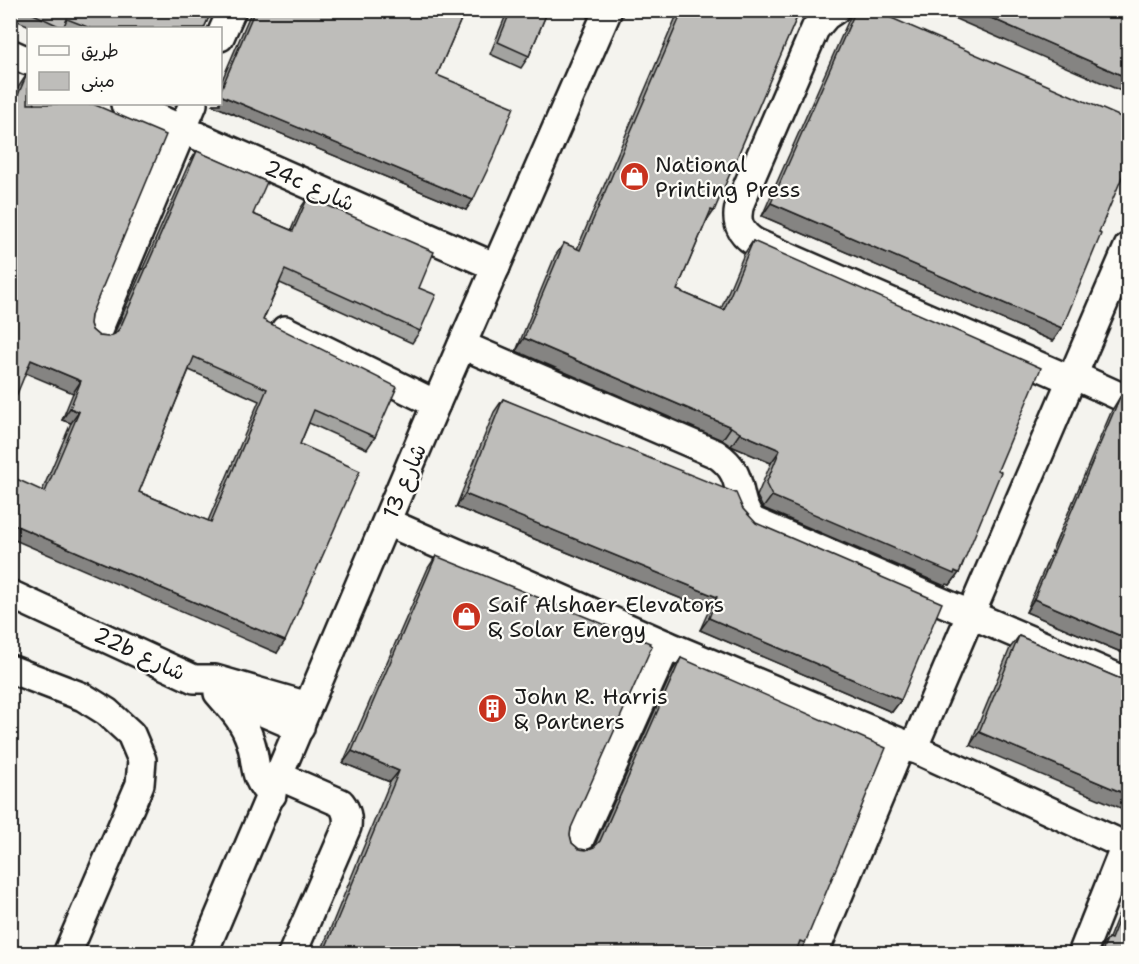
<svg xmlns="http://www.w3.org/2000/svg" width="1139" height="964" font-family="'Shantell Sans','Playpen Sans Arabic',sans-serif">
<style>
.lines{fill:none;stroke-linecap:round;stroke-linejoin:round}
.minor-casing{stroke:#1c1c1c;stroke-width:32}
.minor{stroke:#fdfcf7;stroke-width:27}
.wall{fill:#a3a3a0;stroke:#1c1c1c;stroke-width:1.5;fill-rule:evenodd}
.shaded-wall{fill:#858482;stroke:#1c1c1c;stroke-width:1.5}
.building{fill:#bebdba;stroke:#1c1c1c;stroke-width:1.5;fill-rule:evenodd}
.labels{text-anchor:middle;stroke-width:4.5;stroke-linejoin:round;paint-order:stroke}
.poi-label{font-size:22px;fill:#1c1c1c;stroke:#fdfcf7;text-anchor:start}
.street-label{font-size:22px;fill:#1c1c1c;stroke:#fdfcf7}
</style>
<rect width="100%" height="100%" fill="#f4f3ee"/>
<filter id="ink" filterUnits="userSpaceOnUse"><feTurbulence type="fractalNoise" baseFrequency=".0167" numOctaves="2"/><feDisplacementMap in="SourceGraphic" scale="12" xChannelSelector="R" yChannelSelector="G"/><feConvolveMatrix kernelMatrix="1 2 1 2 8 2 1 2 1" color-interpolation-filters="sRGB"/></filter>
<g filter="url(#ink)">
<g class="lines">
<defs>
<g id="minor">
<path d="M835 10 826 16 815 29 741 201C734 220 739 233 756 243L1071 380"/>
<path d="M220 37 232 10"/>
<path d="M10 53 28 61"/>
<path d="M125 104 496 267"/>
<path d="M285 330 436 404"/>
<path d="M97 333 193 104"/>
<path d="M462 345 716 454C749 476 732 499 753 521L1128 682"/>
<path d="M1073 375 1128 400"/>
<path d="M387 522 667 645 902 743 1128 847"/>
<path d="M10 594 194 679H215L308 706"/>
<path d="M10 669 83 697 107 712 131 734 142 760 140 784 67 954"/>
<path d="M218 693C231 708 244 721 250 740 258 762 251 778 272 795"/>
<path d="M232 699 300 728"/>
<path d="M913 749 1128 247"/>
<path d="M279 776 341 803C347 811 348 817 347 827L292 954"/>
<path d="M577 846 667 645"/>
<path d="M203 954 436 404 608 10"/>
<path d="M814 954 902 743"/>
<path d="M1082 954 1125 846"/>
</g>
</defs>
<use href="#minor" class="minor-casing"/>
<use href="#minor" class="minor"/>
</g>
<g class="wall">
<path d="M10 10H212L204 28H35L10 18Z"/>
<path d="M252 10H465L437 75 466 210 212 105 213 104H220V85Z"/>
<path d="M508 10H548L529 56 521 68 490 54Z"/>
<path d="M679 10H800L705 224 677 290 721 309 744 254 753 241 998 470 959 573 950 585 947 584 945 586 763 508 757 496 771 463 731 446 722 440 516 351 555 256 564 243 577 249Z"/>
<path d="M854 10H873L1062 328 1053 341 762 216 850 17Z"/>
<path d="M27 74 91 315 90 324 92 330 99 336 108 337 114 334 189 163 197 151 253 214 291 230 300 209 308 197 419 288 420 331 412 343 280 283 263 320 375 437 367 449 309 423 300 444 277 653 42 491 71 423 62 420 73 393 12 101 19 86ZM189 370 259 401 208 521 139 492Z"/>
<path d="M1120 397 1128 401V655L1026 612 1112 410Z"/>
<path d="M503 399 743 509 901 700 892 712 700 630 709 610 456 507 494 412Z"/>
<path d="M436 556 571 828 570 835 572 843 579 849 586 850 594 847 673 670 681 658 805 943 798 954H320L390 782 343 763 428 568Z"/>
<path d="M1019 636 1128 682 970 745 1010 648Z"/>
<path d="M1128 891V944L1127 946 1128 954H1099L1102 946 1108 938H1109Z"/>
</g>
<g class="shaded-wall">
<path d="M935 10H973L1128 78V94Z"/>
<path d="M220 95 473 200 466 210 212 105 213 104H220Z"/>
<path d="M771 203 1062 328 1053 341 762 216Z"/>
<path d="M711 210 714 211 705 224 702 222Z"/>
<path d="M524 338 731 427 722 440 516 351Z"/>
<path d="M31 360 81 381 73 393 23 372Z"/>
<path d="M70 408 79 412 71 423 62 420Z"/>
<path d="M740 433 780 450 771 463 731 446Z"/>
<path d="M465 494 717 597 709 610 456 507Z"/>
<path d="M772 496 955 571 959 573 950 585 947 584 945 586 763 508Z"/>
<path d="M10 523 285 641 277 653 10 538Z"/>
<path d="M1034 599 1128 639V655L1026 612Z"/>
<path d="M709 618 901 700 892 712 700 630Z"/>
<path d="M979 732 1128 795V811L970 745Z"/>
<path d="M352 751 399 771 390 782 343 763Z"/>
</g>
<g class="building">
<path d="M25 10H212L204 28H90L67 19 63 28Z"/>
<path d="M255 10H465L437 75 514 107 494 156 473 200 220 95V92Z"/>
<path d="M511 10H548L529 56 498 42Z"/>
<path d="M683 10H800L714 211 711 210 677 290 724 310 753 241 1041 368 998 470 1001 472 959 573 955 571 954 574 772 496 766 484 780 450 740 433 731 427 524 338 564 243 580 250Z"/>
<path d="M856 10H873L1128 120V163L1099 232 1101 234 1062 328 771 203Z"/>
<path d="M973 10H1128V78Z"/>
<path d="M27 74 28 75V104H93L166 135 91 315 90 324 92 330 99 336 108 337 115 334 120 328 197 151 267 182 253 214 293 231 308 197 434 252 419 288 436 295 420 331 285 270 263 320 397 387 375 437 314 410 300 444 360 471 285 641 10 523V476L45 492 79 412 70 408 81 381 31 360 10 411V100L15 102ZM194 357 267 389 211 522 139 492Z"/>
<path d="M1120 397 1128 401V639L1034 599Z"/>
<path d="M503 399 736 493 743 509 756 523 942 603 901 700 709 618 717 597 465 494Z"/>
<path d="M436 556 650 643 649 644 652 646 571 828 570 835 572 843 579 849 586 850 594 847 600 841 681 658 886 748 805 943 800 941 795 954H323L399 771 352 751Z"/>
<path d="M1019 636 1128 682V795L979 732Z"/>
<path d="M1128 897V944L1127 946 1128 947V954H1101L1108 938 1111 939Z"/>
</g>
</g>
<defs>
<symbol id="shop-disc" viewBox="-11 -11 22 22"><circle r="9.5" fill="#c8321e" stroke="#fdfcf7"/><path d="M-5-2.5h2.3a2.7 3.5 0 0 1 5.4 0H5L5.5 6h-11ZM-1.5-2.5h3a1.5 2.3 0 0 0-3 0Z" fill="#fff"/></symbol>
<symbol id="building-disc" viewBox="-11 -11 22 22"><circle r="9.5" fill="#c8321e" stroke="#fdfcf7"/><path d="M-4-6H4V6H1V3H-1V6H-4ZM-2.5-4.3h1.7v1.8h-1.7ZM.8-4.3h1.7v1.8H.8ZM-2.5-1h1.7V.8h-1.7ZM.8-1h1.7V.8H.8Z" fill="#fff"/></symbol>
</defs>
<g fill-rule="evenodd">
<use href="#shop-disc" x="618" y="160" width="33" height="33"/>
<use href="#shop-disc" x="450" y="600" width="33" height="33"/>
<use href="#building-disc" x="476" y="692" width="33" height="33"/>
</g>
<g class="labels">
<g class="poi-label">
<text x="655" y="172">National<tspan x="655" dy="25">Printing Press</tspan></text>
<text x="488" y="612">Saif Alshaer Elevators<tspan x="488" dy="25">&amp; Solar Energy</tspan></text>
<text x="514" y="704">John R. Harris<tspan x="514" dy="25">&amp; Partners</tspan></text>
</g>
<g class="street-label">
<text transform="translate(310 185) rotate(24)" y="8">24c شارع</text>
<text transform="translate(404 481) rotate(-67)" y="8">شارع 13</text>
<text transform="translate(140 653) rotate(25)" y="8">22b شارع</text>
</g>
</g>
<rect width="1139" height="964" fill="none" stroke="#fdfcf7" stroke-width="36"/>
<rect x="18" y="18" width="1103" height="928" fill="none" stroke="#1c1c1c" stroke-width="2" filter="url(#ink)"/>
<rect x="27" y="27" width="195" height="78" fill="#fdfcf7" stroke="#a3a29f" stroke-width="1.5"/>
<rect x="39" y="46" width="30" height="9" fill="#fdfcf7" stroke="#a3a29f" stroke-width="1.5"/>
<text x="81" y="57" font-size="18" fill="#1c1c1c">طريق</text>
<rect x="39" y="72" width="30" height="18" fill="#bebdba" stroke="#a3a29f" stroke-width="1.5"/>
<text x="81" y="87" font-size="18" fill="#1c1c1c">مبنى</text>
</svg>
